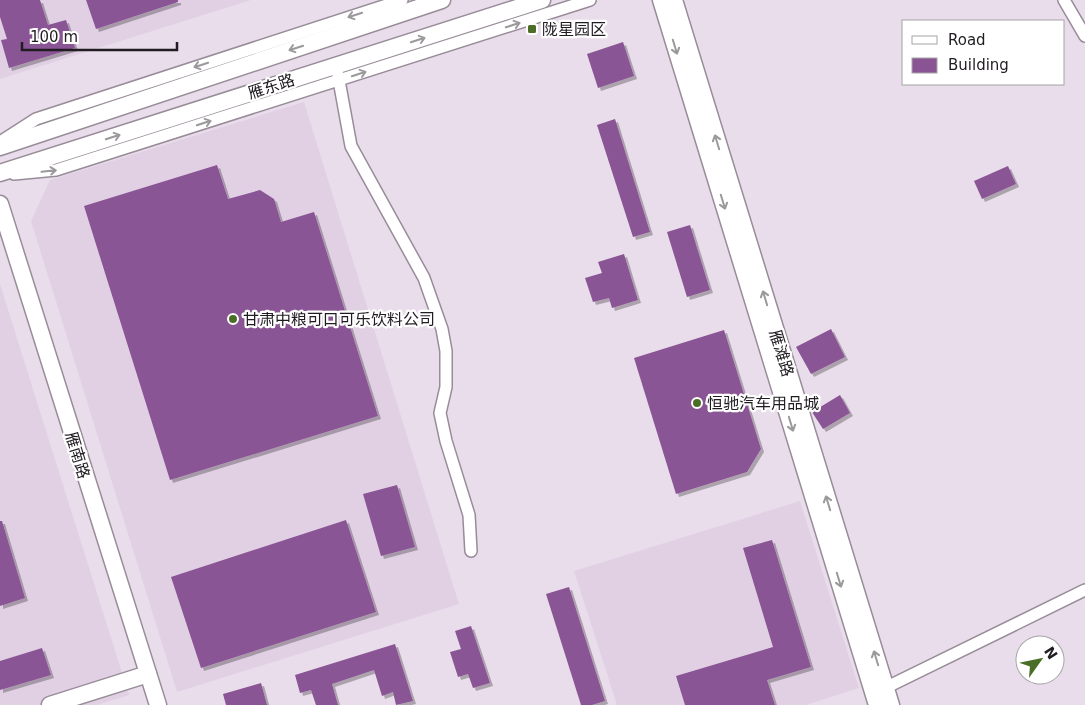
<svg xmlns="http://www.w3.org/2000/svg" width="1085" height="705" font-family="'DejaVu Sans','Noto Sans SC',sans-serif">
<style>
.built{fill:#e1d0e4}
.building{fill:#8a5494;filter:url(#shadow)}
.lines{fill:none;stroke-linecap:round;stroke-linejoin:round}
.street-casing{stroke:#988c99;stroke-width:14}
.secondary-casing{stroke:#988c99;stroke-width:19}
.street{stroke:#fff;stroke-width:11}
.secondary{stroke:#fff;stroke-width:16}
.oneway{stroke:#9b999b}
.poi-dot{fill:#4b6e27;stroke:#fff;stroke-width:2}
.labels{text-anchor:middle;stroke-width:4.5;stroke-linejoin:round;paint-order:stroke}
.poi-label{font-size:16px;fill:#201c21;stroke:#fff;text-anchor:start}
.street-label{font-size:16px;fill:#201c21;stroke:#fff}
</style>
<defs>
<filter id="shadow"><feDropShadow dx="3" dy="3" stdDeviation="0" flood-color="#0004"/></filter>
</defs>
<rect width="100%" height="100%" fill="#e9ddeb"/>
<g class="built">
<path d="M0 0H251L0 79Z"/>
<path d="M304 102 459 604 177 692 31 221 50 180Z"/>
<path d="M0 284 129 695 97 705H0Z"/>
<path d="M800 501 859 688 806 705H617L574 571Z"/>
</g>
<g class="building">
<path d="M0 0H40L48 25 66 20 75 48 9 68 1 40 7 39 0 17Z"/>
<path d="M86 0H178V2L96 29Z"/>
<path d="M623 42 634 76 598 88 587 54Z"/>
<path d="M615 119 650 232 633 237 597 125Z"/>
<path d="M217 165 228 199 260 190 274 199 281 222 314 212 378 416 170 480 84 206Z"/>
<path d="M1008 166 1016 184 982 199 974 181Z"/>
<path d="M690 225 710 290 687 297 667 232Z"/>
<path d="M624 254 638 300 612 308 609 298 593 302 585 278 602 273 598 262Z"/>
<path d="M831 329 845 357 811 374 796 347Z"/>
<path d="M724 330 761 449 747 472 676 494 634 358Z"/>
<path d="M840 395 850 413 823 429 812 412Z"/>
<path d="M397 485 415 547 381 556 363 494Z"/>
<path d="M346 520 376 612 201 668 171 577Z"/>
<path d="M0 521H2L25 598 0 606Z"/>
<path d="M772 540 811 667 767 680 775 705H685L676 676 773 647 743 548Z"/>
<path d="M569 587 605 701 592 705H581L546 594Z"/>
<path d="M471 626 490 683 473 688 468 674 458 677 450 652 461 649 455 631Z"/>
<path d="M395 644 413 701 396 705 393 692 382 696 374 670 332 684 338 705H316L311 690 300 693 295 675Z"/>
<path d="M42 648 51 675 0 690V661Z"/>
<path d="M261 683 267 705H226L223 694Z"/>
</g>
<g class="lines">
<defs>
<g id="street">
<path d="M1064 0 1085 36"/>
<path d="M338 75 351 146 424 278 442 329 446 351V387L440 413 446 441 469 515 471 551"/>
<path d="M0 142 36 119 402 0"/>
<path d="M14 174 56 170 590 0"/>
<path d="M885 688 1085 590"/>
</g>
<g id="secondary">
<path d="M661 0 877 705"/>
<path d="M674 0 891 705"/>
<path d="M0 147 442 0"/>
<path d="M0 173 542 0"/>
<path d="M0 204 158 705"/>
<path d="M50 705 148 674"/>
</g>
</defs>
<use href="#street" class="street-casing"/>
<use href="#secondary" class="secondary-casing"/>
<use href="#street" class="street"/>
<use href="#secondary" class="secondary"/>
</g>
<defs><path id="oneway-shaft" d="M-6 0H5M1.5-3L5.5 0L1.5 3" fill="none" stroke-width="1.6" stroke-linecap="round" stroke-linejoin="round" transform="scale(1.25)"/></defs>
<g class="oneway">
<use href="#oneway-shaft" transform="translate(355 15) rotate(162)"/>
<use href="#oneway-shaft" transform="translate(513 25) rotate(-18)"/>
<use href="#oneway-shaft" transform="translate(418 40) rotate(-18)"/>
<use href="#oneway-shaft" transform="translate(675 47) rotate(73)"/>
<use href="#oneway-shaft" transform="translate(296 48) rotate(162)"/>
<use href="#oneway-shaft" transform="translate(201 65) rotate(162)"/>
<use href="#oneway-shaft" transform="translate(359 74) rotate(-18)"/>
<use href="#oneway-shaft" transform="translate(204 123) rotate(-18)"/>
<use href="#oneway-shaft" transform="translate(113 137) rotate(-18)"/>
<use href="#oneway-shaft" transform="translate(717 142) rotate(-107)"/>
<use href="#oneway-shaft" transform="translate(49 171) rotate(-6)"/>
<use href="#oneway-shaft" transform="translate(723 202) rotate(73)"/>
<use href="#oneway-shaft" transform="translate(765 298) rotate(-107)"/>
<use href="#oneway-shaft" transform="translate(791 424) rotate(73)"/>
<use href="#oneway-shaft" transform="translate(828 503) rotate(-107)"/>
<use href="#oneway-shaft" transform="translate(839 580) rotate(73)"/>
<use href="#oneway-shaft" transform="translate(876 658) rotate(-107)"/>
</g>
<g class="poi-dot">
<rect x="527" y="24" width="10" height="10" rx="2.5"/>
<circle cx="233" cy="319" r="5"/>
<circle cx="697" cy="403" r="5"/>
</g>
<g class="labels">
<g class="poi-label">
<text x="542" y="35">陇星园区</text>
<text x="243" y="325">甘肃中粮可口可乐饮料公司</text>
<text x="707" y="409">恒驰汽车用品城</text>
</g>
<g class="street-label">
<text transform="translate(271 86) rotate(-18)" y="6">雁东路</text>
<text transform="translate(782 353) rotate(73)" y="6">雁滩路</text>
<text transform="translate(78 455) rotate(73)" y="6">雁南路</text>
</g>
</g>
<rect x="902" y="20" width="162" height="65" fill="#ffffff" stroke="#a6a4a6"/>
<rect x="912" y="36" width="25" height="8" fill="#ffffff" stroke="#a6a4a6"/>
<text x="948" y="45" font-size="15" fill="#201c21">Road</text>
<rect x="912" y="58" width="25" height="15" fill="#8a5494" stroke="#a6a4a6"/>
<text x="948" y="70" font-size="15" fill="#201c21">Building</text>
<g transform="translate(1040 660) rotate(57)"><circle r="24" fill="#ffffff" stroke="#a6a4a6"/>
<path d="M0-4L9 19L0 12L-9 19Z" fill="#4b6e27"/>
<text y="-8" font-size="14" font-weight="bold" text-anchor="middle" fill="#201c21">N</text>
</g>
<path d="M22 42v8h155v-8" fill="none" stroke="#201c21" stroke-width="2.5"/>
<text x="30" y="42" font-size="15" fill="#201c21" stroke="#ffffff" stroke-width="4" paint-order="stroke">100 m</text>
</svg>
